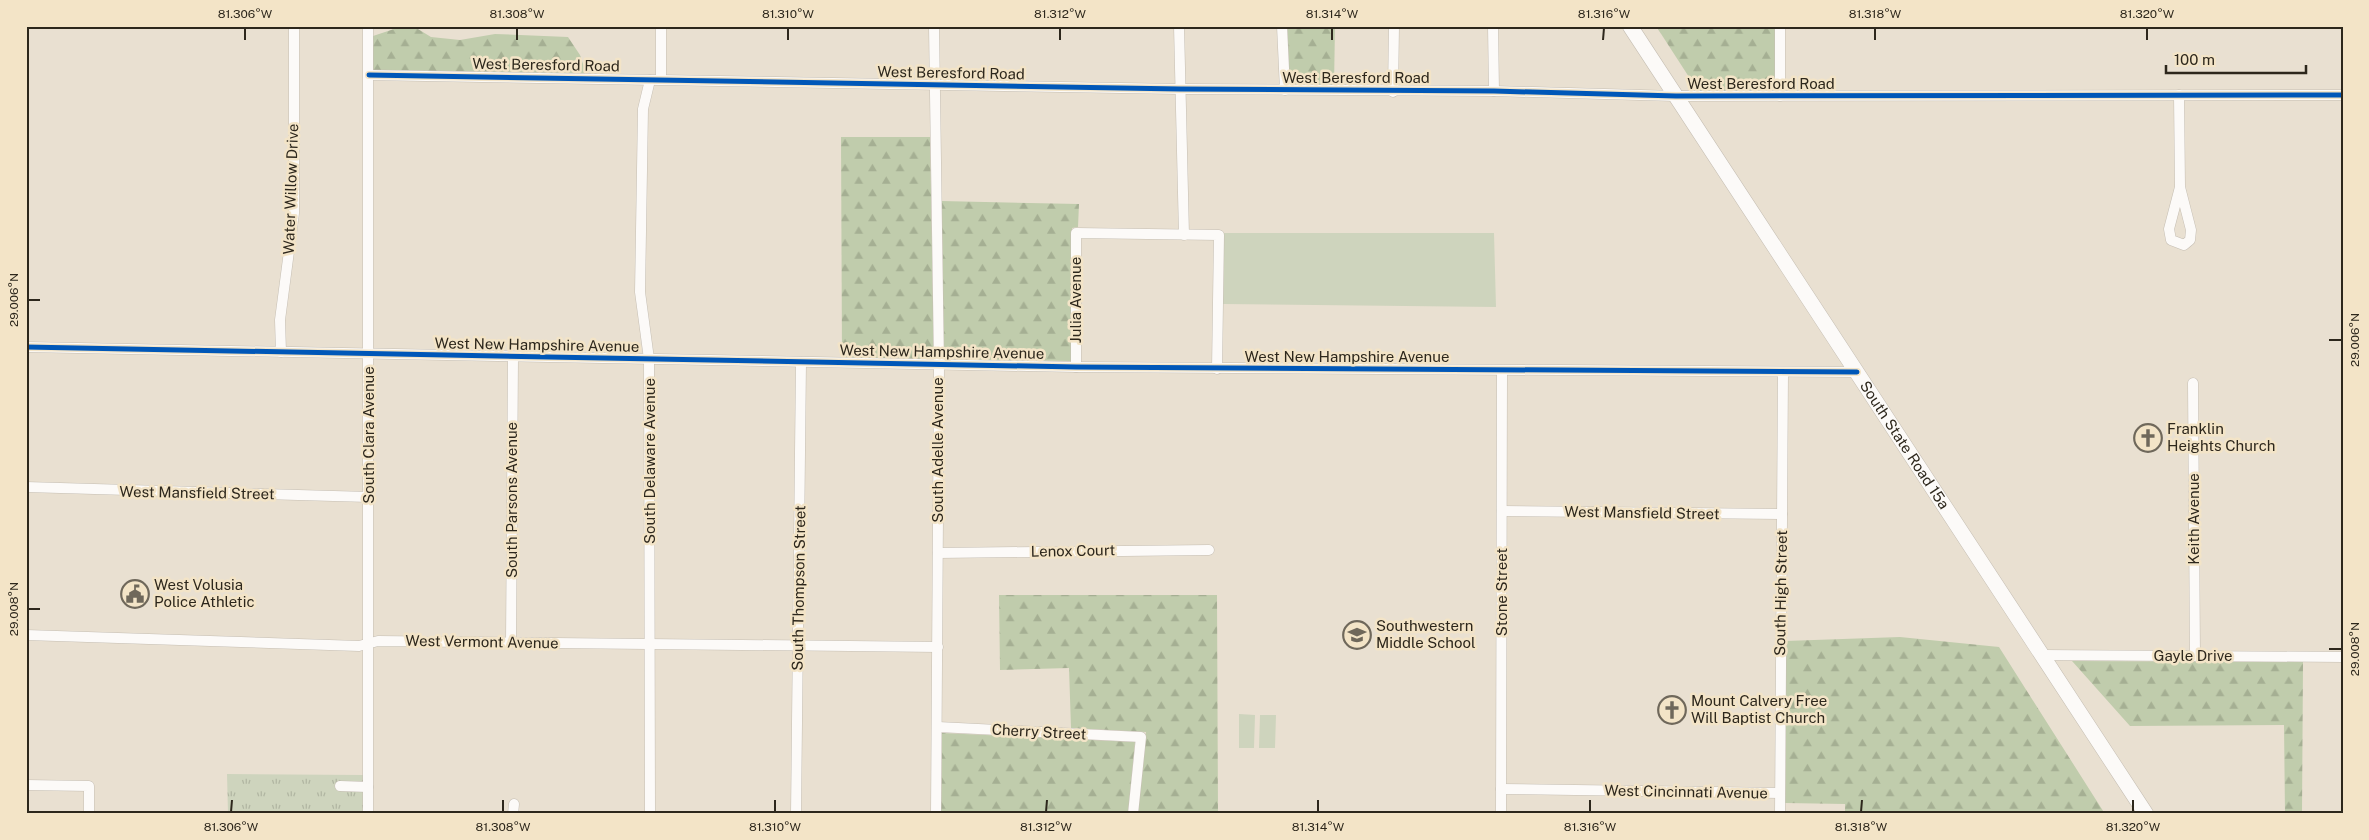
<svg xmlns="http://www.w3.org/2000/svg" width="2369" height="840" font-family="'Public Sans',sans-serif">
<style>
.grass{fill:#ced4bd}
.forest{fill:url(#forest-firs)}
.park{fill:url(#park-tufts)}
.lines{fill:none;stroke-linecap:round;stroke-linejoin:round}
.minor-casing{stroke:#c5beb3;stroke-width:11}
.highway-casing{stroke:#c5beb3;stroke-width:16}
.minor{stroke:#fcfaf8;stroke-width:10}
.highway{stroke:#fcfaf8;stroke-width:15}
.cycleway-casing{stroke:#f3e4c7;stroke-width:8}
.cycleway{stroke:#0057b8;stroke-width:5}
.ticks{fill:none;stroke:#2d271c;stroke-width:2}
.labels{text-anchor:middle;stroke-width:5;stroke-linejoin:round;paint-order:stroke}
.street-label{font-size:15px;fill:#2d271c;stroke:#f3e4c7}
.poi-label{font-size:15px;fill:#2d271c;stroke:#f3e4c7;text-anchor:start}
.neatline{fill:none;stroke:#2d271c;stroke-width:2}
.ticks-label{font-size:12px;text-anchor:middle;fill:#2d271c}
</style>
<defs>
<pattern id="forest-firs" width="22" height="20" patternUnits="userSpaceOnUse" patternTransform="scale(1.25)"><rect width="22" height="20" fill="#c0ccac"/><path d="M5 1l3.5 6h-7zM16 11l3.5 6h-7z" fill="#a5af93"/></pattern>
<pattern id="park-tufts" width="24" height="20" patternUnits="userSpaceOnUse" patternTransform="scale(1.25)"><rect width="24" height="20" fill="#ced4bd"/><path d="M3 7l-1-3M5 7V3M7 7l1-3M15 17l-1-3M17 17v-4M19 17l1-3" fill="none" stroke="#b1b6a2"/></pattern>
</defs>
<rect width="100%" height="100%" fill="#e9e0d1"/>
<g class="grass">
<path d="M1223 233H1494L1496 307 1223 304Z"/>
<path d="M1239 714 1255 715 1254 748H1239Z"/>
<path d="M1260 715H1276L1275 748H1259Z"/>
</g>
<g class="forest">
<path d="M403 26H413L431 37 460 40 495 34 568 37 580 55 586 73 373 70V36Z"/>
<path d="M1287 26H1335L1334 86 1289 85Z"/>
<path d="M1656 26H1775L1776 91H1698Z"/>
<path d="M841 137H930L934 359 842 358Z"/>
<path d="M941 201 1079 204 1078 227 1072 228 1071 361 943 359Z"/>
<path d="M999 595H1217L1218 814H1138L1146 732 1071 728 1069 668 1000 670Z"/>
<path d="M1900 637 1999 647 2105 814H1845V804L1785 803V641Z"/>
<path d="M2072 661 2303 662 2302 814H2285L2284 725 2130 726Z"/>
<path d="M942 733 1135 742 1128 814H941Z"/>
</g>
<path class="park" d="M227 774 364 775 363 814H228Z"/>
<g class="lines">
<defs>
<g id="minor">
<path d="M661 26V79"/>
<path d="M934 26 939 365 936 814"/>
<path d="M1179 26 1184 235"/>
<path d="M1282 26 1285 90"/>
<path d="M1493 26 1494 91"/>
<path d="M1780 26V96"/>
<path d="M369 75 1180 89 1494 91 1676 96 2343 95"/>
<path d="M1393 92 1394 26"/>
<path d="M2179 95 2180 187 2191 230 2190 240 2184 245 2171 240 2169 229 2180 187"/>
<path d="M26 347 1076 367 1857 372"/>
<path d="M281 352 280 320 294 213V26"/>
<path d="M1076 367V233L1219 235 1217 369"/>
<path d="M2193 383 2195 656"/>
<path d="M26 487 369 497"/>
<path d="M1502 511 1782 514"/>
<path d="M938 553 1209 550"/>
<path d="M26 635 359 646 378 641 938 647"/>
<path d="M511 642 513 357"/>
<path d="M2042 655 2343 657"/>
<path d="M938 727 1141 737 1133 814"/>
<path d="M26 785 89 786V814"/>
<path d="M340 786 368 787"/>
<path d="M1501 789 1780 793"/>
<path d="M368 814V26"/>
<path d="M513 814 514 804"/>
<path d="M650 814 649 359 640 292 643 109 650 80"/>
<path d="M796 814 801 362"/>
<path d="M1501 814 1502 371"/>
<path d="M1780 814 1783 372"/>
</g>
<g id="highway">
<path id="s1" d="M1630 26 2146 814"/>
</g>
</defs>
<use href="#minor" class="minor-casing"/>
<use href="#highway" class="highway-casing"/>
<use href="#minor" class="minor"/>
<use href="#highway" class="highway"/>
<defs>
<g id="cycleway">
<path d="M369 75 1180 89 1494 91 1676 96 2343 95"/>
<path d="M26 347 1076 367 1857 372"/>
</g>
</defs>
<use href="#cycleway" class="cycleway-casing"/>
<use href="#cycleway" class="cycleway"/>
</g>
<path class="ticks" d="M245 40V28M517 40V28M788 40V28M1060 40V28M1332 40V28M1603 40 1604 28M1875 40V28M2147 40V28M28 300H40M2329 340H2342M28 609H40M2329 649H2342M231 812 232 800M503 812V800M775 812V800M1046 812 1047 800M1318 812V800M1590 812V800M1861 812 1862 800M2133 812V800"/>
<defs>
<symbol id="church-ring" viewBox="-11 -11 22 22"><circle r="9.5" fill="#f3e4c7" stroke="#6f685b" stroke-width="1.5"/><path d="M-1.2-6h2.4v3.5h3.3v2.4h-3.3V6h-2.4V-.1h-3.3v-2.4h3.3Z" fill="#6f685b"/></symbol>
<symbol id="civic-ring" viewBox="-11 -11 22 22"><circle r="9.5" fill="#f3e4c7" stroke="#6f685b" stroke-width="1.5"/><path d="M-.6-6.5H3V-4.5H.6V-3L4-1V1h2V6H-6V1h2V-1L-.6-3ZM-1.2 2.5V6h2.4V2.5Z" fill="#6f685b"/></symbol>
<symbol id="school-ring" viewBox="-11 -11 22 22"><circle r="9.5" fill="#f3e4c7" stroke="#6f685b" stroke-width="1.5"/><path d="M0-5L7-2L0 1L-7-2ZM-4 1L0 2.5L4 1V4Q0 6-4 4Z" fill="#6f685b"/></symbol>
</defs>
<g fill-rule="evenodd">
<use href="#church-ring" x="2132" y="422" width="32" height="32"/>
<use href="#civic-ring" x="119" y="578" width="32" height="32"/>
<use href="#school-ring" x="1341" y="619" width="32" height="32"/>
<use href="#church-ring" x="1656" y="694" width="32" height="32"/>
</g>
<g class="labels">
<g class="street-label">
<text transform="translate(546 65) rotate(1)" y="5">West Beresford Road</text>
<text transform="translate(951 73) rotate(1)" y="5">West Beresford Road</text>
<text x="1356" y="83">West Beresford Road</text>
<text x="1761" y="89">West Beresford Road</text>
<text transform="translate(291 189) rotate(-88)" y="5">Water Willow Drive</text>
<text transform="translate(1076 300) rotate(-90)" y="5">Julia Avenue</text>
<text transform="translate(537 345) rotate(1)" y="5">West New Hampshire Avenue</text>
<text transform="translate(942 352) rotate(1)" y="5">West New Hampshire Avenue</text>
<text x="1347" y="362">West New Hampshire Avenue</text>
<text transform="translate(369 435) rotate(-90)" y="5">South Clara Avenue</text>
<text dy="5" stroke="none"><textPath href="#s1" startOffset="501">South State Road 15a</textPath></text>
<text transform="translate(938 450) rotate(-90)" y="5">South Adelle Avenue</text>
<text transform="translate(650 461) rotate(-90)" y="5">South Delaware Avenue</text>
<text transform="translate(197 493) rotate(1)" y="5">West Mansfield Street</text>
<text transform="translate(512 500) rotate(-90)" y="5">South Parsons Avenue</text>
<text transform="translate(1642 513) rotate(1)" y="5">West Mansfield Street</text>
<text transform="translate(2194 519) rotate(-90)" y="5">Keith Avenue</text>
<text transform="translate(1073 551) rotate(-1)" y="5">Lenox Court</text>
<text transform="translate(799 588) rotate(-89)" y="5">South Thompson Street</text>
<text transform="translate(1502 592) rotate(-90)" y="5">Stone Street</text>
<text transform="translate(1781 593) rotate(-89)" y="5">South High Street</text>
<text transform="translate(482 642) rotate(1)" y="5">West Vermont Avenue</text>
<text x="2193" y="661">Gayle Drive</text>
<text transform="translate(1039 732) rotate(3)" y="5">Cherry Street</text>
<text transform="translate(1686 792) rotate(1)" y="5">West Cincinnati Avenue</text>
</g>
<g class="poi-label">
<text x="2167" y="434">Franklin<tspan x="2167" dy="17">Heights Church</tspan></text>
<text x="154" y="590">West Volusia<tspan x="154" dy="17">Police Athletic</tspan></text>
<text x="1376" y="631">Southwestern<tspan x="1376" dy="17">Middle School</tspan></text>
<text x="1691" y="706">Mount Calvery Free<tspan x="1691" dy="17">Will Baptist Church</tspan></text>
</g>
</g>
<rect width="2369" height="840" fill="none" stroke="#f3e4c7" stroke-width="55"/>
<path d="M2166 65v8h140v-8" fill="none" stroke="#2d271c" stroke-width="2.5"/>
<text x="2174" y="65" font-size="15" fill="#2d271c" stroke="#f3e4c7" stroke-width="4" paint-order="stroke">100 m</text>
<rect x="28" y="28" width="2314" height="784" class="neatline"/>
<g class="ticks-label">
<text x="245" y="18">81.306°W</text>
<text x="517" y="18">81.308°W</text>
<text x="788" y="18">81.310°W</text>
<text x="1060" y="18">81.312°W</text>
<text x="1332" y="18">81.314°W</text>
<text x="1604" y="18">81.316°W</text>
<text x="1875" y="18">81.318°W</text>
<text x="2147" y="18">81.320°W</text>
<text transform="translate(14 300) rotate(-90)" y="4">29.006°N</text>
<text transform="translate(2355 340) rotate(-90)" y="4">29.006°N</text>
<text transform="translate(14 609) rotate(-90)" y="4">29.008°N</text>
<text transform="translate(2355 649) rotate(-90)" y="4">29.008°N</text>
<text x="231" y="831">81.306°W</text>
<text x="503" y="831">81.308°W</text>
<text x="775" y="831">81.310°W</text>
<text x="1046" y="831">81.312°W</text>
<text x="1318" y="831">81.314°W</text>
<text x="1590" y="831">81.316°W</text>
<text x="1861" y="831">81.318°W</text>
<text x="2133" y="831">81.320°W</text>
</g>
</svg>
